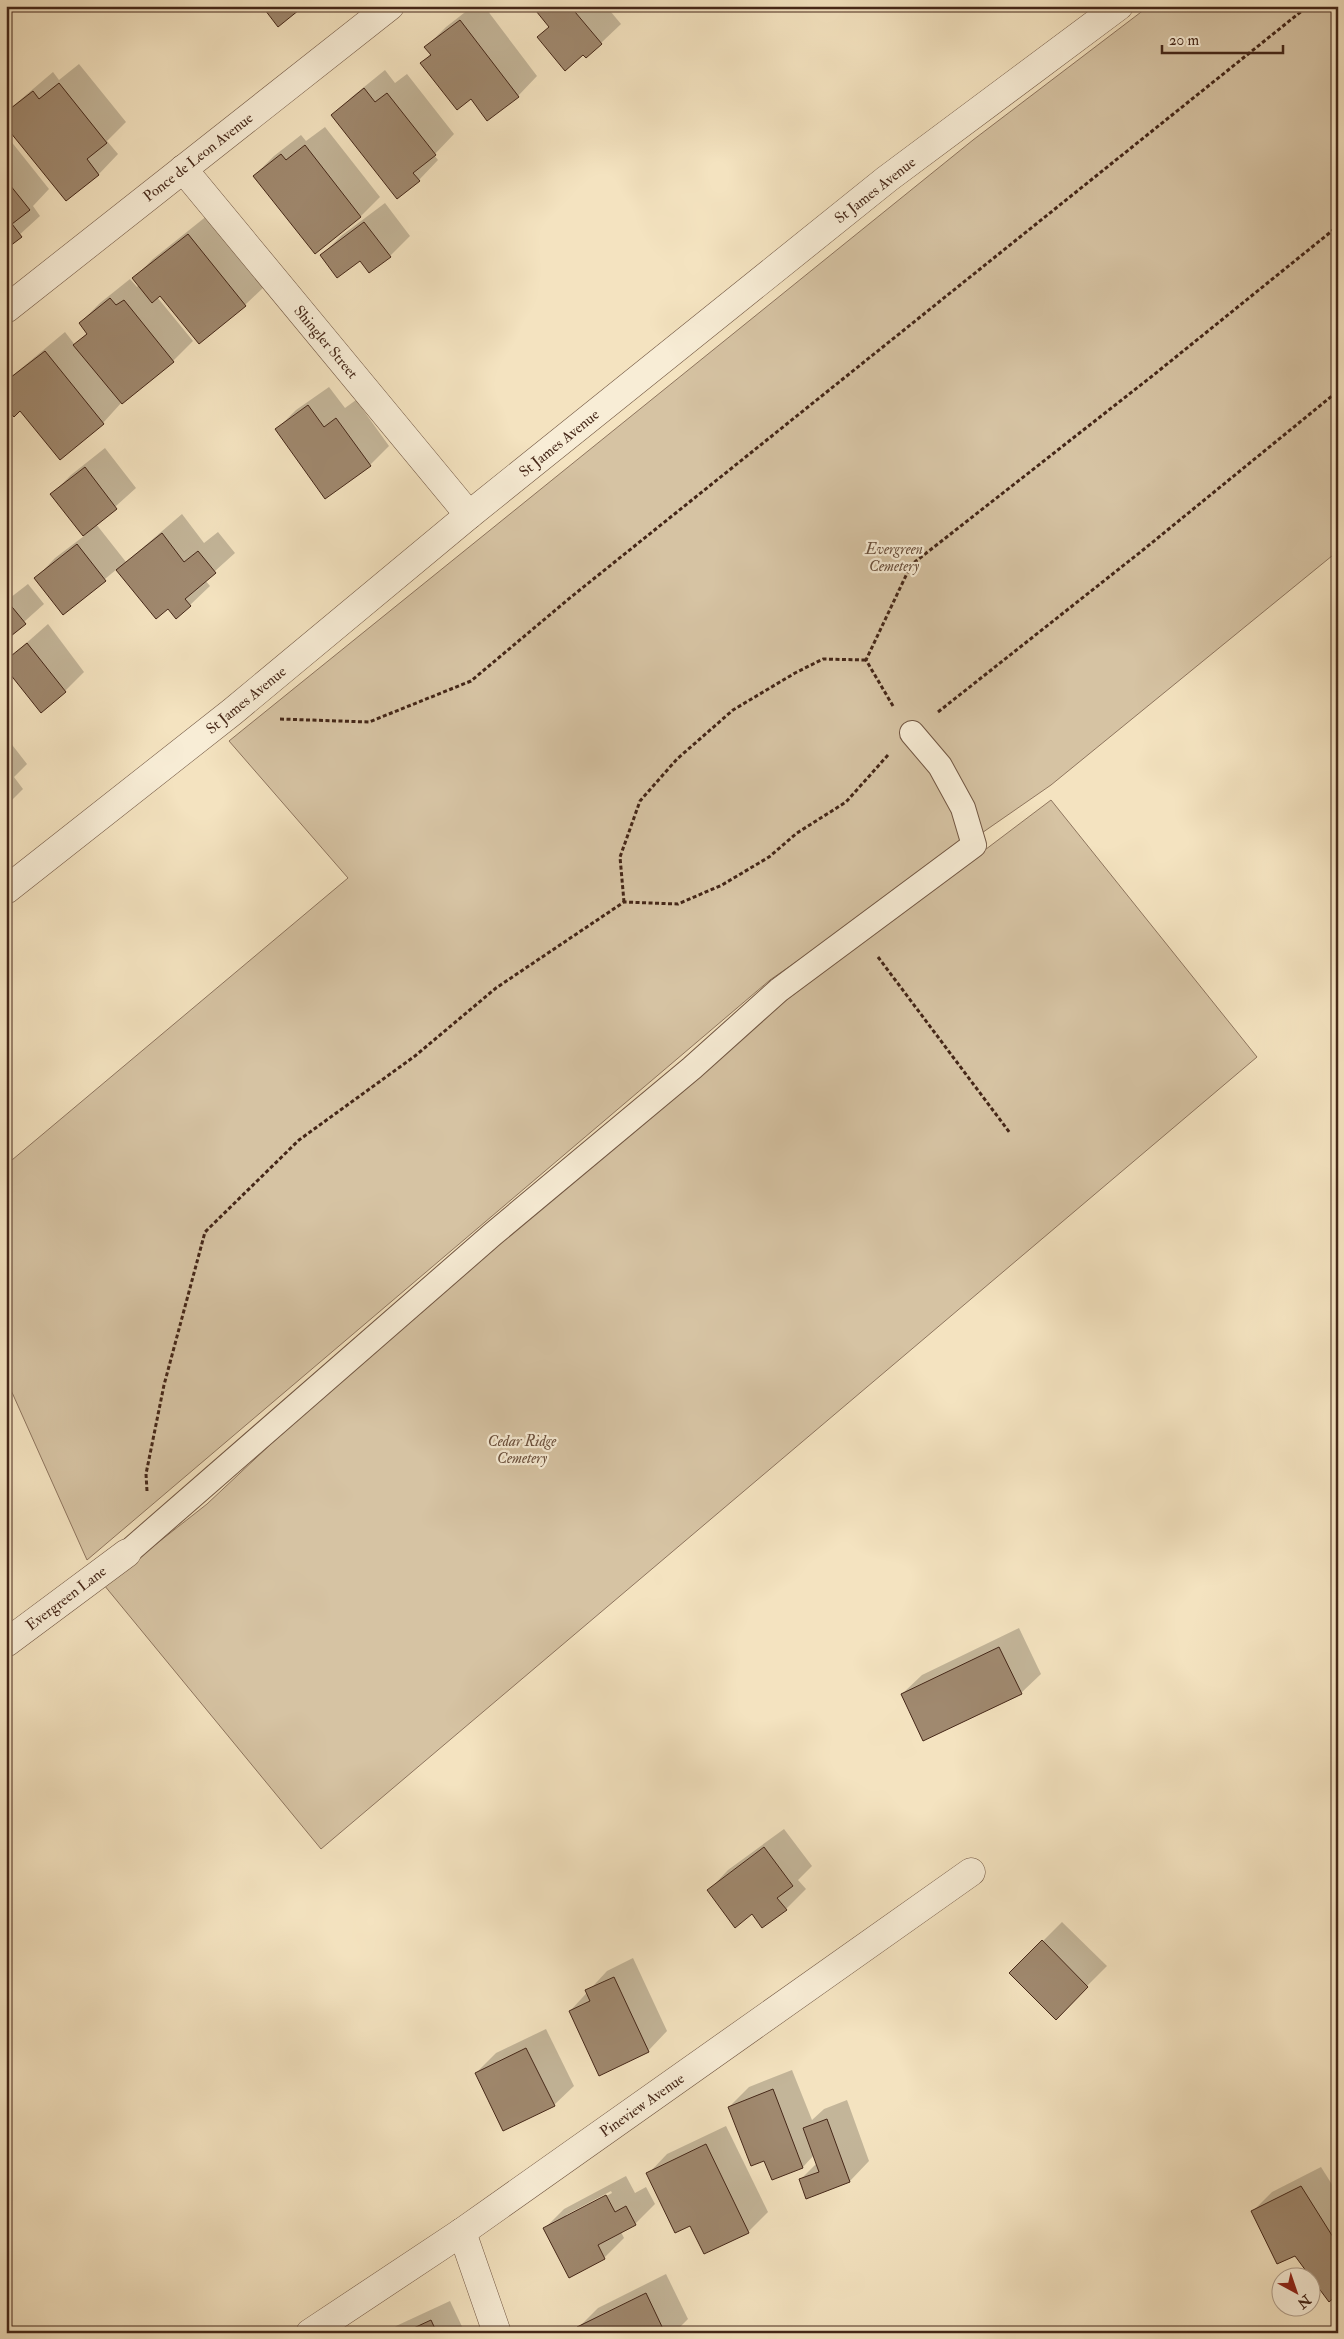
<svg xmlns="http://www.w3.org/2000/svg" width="1344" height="2339" font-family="'IM FELL Double Pica',serif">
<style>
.green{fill:#d6c3a3;stroke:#8e755e}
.shadow{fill:#0003;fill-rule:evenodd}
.building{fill:#a0896f;stroke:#452718}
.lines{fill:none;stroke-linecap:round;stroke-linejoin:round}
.lane-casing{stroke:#715642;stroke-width:26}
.street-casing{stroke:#715642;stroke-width:29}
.path{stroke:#452718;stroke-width:3;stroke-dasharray:4 2.5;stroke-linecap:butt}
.lane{stroke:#f8edd6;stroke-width:24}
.street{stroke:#f8edd6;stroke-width:28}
.labels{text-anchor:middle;stroke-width:4.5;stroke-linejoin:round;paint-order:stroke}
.street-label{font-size:15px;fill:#452718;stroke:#f8edd6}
.park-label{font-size:15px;font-style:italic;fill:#694e3b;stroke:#f8edd6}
</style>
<rect width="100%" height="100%" fill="#f4e3c0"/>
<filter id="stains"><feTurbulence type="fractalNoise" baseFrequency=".004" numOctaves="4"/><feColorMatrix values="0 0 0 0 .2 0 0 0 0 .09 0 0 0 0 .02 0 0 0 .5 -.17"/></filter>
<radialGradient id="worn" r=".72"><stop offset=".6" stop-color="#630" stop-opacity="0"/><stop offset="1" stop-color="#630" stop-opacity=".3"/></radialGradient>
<g class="green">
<path d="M1149 6H1338V551L1051 785 770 980 87 1560 6 1379V1165L348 878 229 741 973 140Z"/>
<path d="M1051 800 1257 1057 321 1849 104 1585 207 1504 401 1322 781 1004Z"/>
</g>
<g class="shadow">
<path d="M473 6H484L537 76 518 96 471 98 422 63 431 53 426 47 446 27Z"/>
<path d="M533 6H606L621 24 601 43 584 54 550 26Z"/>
<path d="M79 64 126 122 107 141 118 154 99 174 66 199 6 112 53 72 59 80Z"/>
<path d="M385 70 395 83 407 74 454 134 434 155 438 160 419 180 333 115 353 96Z"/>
<path d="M325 127 380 197 361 216 315 253 254 176 274 156 301 135 306 141Z"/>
<path d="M10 140 49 189 33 206 40 216 6 247V143Z"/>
<path d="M385 203 410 236 390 256 369 272 360 259 322 255 341 236Z"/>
<path d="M208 215 265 286 245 305 160 294 157 297 193 341 173 361 122 402 103 423 60 458 20 410 6 406V381L65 332 75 345 88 332 80 323 100 303 130 279 137 287 139 285 134 278 153 259Z"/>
<path d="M329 387 345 408 356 400 389 446 370 465 276 430 296 410Z"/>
<path d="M105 448 136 488 96 524 126 562 182 514 204 543 218 532 235 553 205 580 210 586 190 605 168 608 156 617 117 569 64 613 36 578 55 558 84 536 52 494 71 475Z"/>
<path d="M28 584 44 604 6 638V601Z"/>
<path d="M48 624 84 672 65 691 6 661Z"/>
<path d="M6 737 27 764 14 777 23 789 6 806Z"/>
<path d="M1019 1628 1041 1674 1021 1693 902 1694 922 1675Z"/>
<path d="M784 1829 812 1866 798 1880 806 1889 786 1909 752 1913 709 1890 728 1870Z"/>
<path d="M1062 1922 1107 1966 1075 1998 1011 1973Z"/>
<path d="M633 1958 667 2031 648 2051 570 2011 607 1971Z"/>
<path d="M546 2029 574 2086 554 2105 476 2073 496 2053Z"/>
<path d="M792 2070 812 2120 824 2109 847 2100 869 2161 850 2181 807 2197 800 2180 817 2163 814 2155 803 2167 772 2179 765 2159 729 2107 749 2087Z"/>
<path d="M726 2126 768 2212 748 2232 691 2224 648 2174 667 2154Z"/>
<path d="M1321 2167 1338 2194V2292L1252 2212 1272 2192Z"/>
<path d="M626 2176 635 2193 646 2187 655 2204 635 2224 621 2232 624 2238 604 2258 545 2228 564 2209ZM611 2191 612 2193 566 2217V2215Z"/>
<path d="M666 2274 688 2319 674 2333H581L579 2327 598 2308Z"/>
<path d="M450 2301 465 2333H390L396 2326Z"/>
</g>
<g class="building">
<path d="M262 6H304L278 27Z"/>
<path d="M532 6H570L602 44 586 58 583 55 565 71 537 37 549 27Z"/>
<path d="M460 20 519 97 487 121 471 99 457 110 420 63 431 55 424 47Z"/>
<path d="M59 83 107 143 87 159 99 175 66 201 6 127V112L33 91 39 99Z"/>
<path d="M364 88 375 102 387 93 436 155 413 173 420 181 397 199 331 115Z"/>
<path d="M305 145 361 217 315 254 253 176 281 154 286 160Z"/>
<path d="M6 180 30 210 12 224 22 237 6 249Z"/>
<path d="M364 222 391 257 369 273 360 261 337 278 320 255Z"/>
<path d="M188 234 246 306 199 344 160 296 152 303 132 278Z"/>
<path d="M110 298 116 305 124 300 174 362 122 404 73 345 87 334 79 323Z"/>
<path d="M45 351 104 424 60 460 20 411 14 417 6 408V381Z"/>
<path d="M308 405 324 427 336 418 371 466 325 499 275 429Z"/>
<path d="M85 467 117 509 83 536 50 494Z"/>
<path d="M162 533 184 562 198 551 216 573 185 599 191 606 176 619 168 609 156 619 116 570Z"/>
<path d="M77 544 106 581 63 615 34 578Z"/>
<path d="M8 602 26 624 6 640V604Z"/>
<path d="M27 643 66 692 41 713 6 669V660Z"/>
<path d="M999 1647 1022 1694 923 1741 901 1694Z"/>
<path d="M764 1847 793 1886 777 1898 787 1910 762 1928 752 1914 735 1928 707 1890Z"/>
<path d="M1042 1940 1088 1987 1056 2020 1009 1973Z"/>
<path d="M614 1977 649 2052 599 2076 569 2011 590 2001 585 1990Z"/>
<path d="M526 2048 555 2106 503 2131 475 2073Z"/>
<path d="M773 2089 803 2168 772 2180 764 2161 751 2166 728 2107Z"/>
<path d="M827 2119 850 2182 806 2199 799 2179 819 2172 803 2128Z"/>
<path d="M706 2144 749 2233 704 2254 690 2226 675 2233 646 2173Z"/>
<path d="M1301 2186 1338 2245V2294L1329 2302 1295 2256 1277 2264 1251 2211Z"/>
<path d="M606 2195 615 2212 626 2206 636 2225 598 2245 605 2259 569 2278 543 2228Z"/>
<path d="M646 2293 665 2333H580L577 2327Z"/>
<path d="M431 2320 437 2333H403Z"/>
</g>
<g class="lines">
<defs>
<path id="lane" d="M127 1553 493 1234 692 1068 779 990 974 845 963 808 940 766 912 733"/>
<g id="street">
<path d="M183 169 469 515"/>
<path d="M6 309 390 6"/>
<path d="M6 890 232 712 469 515 887 179 1119 6"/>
<path d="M6 1643 127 1553"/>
<path d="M462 2232 497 2333"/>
<path d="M310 2333 462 2232 971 1872"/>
</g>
</defs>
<use href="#lane" class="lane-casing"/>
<use href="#street" class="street-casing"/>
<g class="path">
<path d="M893 706 866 660 911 565 1151 377 1338 226"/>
<path d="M938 712 1143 550 1338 391"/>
<path d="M280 719 369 722 471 681 571 597 1308 6"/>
<path d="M624 902 620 857 640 801 677 759 733 710 795 673 823 659 866 660"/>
<path d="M878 957 1010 1133"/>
<path d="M147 1491 146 1474 164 1385 205 1232 299 1140 415 1056 496 988 624 902 678 904 722 885 769 857 797 833 846 802 888 755"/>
</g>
<use href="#lane" class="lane"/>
<use href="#street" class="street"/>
</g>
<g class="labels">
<g class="street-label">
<text transform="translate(198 157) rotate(-38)" y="5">Ponce de Leon Avenue</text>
<text transform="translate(875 190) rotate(-38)" y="5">St James Avenue</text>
<text transform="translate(326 342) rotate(50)" y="5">Shingler Street</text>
<text transform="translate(559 443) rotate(-39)" y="5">St James Avenue</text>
<text transform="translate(246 700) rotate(-39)" y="5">St James Avenue</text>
<text transform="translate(66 1598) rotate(-37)" y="5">Evergreen Lane</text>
<text transform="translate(642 2105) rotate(-35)" y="5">Pineview Avenue</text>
</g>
<g class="park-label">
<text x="894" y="554">Evergreen<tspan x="894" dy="17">Cemetery</tspan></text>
<text x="522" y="1446">Cedar Ridge<tspan x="522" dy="17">Cemetery</tspan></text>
</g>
</g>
<rect width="1344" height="2339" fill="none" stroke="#f4e3c0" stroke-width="25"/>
<rect x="8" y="8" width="1329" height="2324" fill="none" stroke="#452718" stroke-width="2.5"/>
<rect x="12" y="12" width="1319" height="2314" fill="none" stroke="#452718"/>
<g transform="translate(1296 2292) rotate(140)"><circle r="24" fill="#f8edd6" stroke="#b09e8a"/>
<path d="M0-4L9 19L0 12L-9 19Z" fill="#8f2418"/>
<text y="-8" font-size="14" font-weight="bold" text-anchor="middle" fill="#452718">N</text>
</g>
<path d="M1162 45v8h121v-8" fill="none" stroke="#452718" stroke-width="2.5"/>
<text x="1169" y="45" font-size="15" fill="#452718" stroke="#f8edd6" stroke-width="4" paint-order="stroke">20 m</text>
<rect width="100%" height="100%" filter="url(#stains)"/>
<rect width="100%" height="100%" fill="url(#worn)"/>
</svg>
